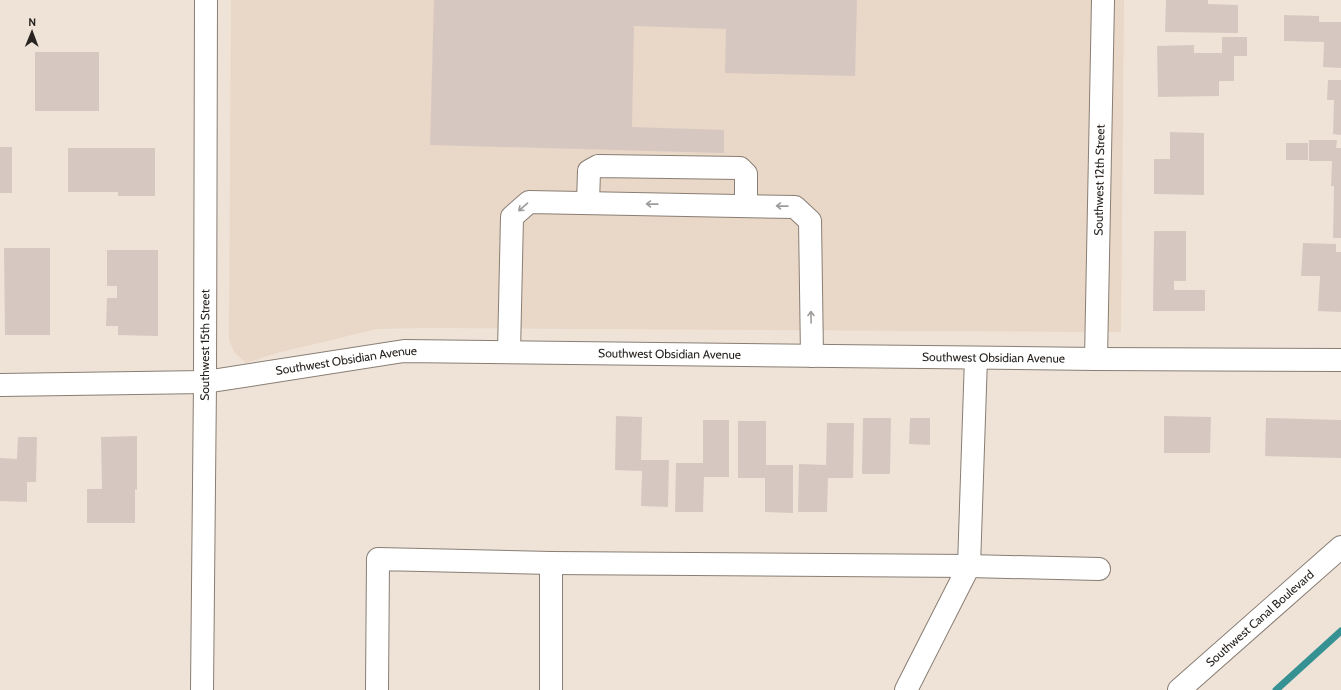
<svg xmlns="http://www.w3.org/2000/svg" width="1341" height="690" font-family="Cabin,sans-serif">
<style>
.built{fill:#e9d7c7}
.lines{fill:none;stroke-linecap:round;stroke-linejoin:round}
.stream{stroke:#359192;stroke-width:7}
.building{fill:#d7c7c1}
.minor-casing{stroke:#897e74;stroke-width:24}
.major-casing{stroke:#897e74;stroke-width:24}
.minor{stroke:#fff;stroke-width:22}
.major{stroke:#fff;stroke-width:22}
.oneway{stroke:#9e9c9a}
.labels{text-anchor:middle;stroke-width:3;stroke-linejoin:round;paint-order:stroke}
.street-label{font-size:12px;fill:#28231f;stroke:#efe3d8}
</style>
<rect width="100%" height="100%" fill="#efe3d8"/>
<path class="built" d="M231 0H1124L1121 332 425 328 377 329 277 353 246 363 234 352 229 340Z"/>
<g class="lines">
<path class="stream" d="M1276 690 1341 631"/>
</g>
<g class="building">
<path d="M434 0H857L855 76 725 73 726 29 634 26 632 127 724 130V153L430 145Z"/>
<path d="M1166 0H1208V4L1238 5V33L1165 32Z"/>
<path d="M1284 15 1319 16V22H1341V68L1323 67 1324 42 1284 41Z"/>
<path d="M1222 37H1247V56H1234V81H1219V96L1158 97 1157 46 1194 45V53H1222Z"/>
<rect x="35" y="52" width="64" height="59"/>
<path d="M1328 80H1341V135L1333 134 1334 100H1327Z"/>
<path d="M1170 132 1204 133V195L1154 194V159H1170Z"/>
<path d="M1309 140H1337L1336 148H1341V238H1333L1334 186H1331L1332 161H1309Z"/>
<rect x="1286" y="143" width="22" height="17"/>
<rect x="0" y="147" width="12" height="46"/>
<path d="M68 148H155V196H118V192H68Z"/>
<path d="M1154 231H1186V281H1174V290H1205V311H1153Z"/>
<path d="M1303 243 1336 244V252H1341V312L1318 311 1320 276H1301Z"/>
<path d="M4 248H50V335H5Z"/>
<path d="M107 250H158V336L118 335V326H106L107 298H117V286H107Z"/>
<path d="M616 416 642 417 641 460H669L668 507 641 506 642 471 615 470Z"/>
<path d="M1164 416 1211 417 1210 453H1164Z"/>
<path d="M863 418H891L890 474H862Z"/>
<path d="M910 418H930V445L909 444Z"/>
<path d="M1266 418 1341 420V458L1265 456Z"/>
<path d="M703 420H729V477H704L703 512H675L676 463H703Z"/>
<path d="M738 421H766V465H793V513L765 512V478H738Z"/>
<path d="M827 423H854L853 478H828L827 512H798L799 464 826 465Z"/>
<path d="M137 436V490L135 489V523H87V489H102L101 437Z"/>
<path d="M18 437H37L36 482H27V502L0 501V458L17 459Z"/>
</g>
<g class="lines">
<defs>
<g id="minor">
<path d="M588 203 589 171 598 166 740 168 746 174V206"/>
<path d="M509 352 512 217 529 202 795 207 810 221 812 356"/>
<path id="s1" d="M1096 359 1103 0"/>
<path id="s2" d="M0 385 205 382 404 351 1096 359 1341 360"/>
<path d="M551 563V690"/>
<path id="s3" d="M202 690 205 382 206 0"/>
<path d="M377 690 378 559 551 563 969 566 1099 569"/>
<path d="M906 690 969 566 976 358"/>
</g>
<g id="major">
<path id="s4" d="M1179 690 1341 547"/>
</g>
</defs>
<use href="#minor" class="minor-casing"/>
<use href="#major" class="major-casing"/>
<use href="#minor" class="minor"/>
<use href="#major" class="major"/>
</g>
<defs><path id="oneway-shaft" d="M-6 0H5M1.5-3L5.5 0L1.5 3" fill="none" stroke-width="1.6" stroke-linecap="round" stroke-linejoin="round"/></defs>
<g class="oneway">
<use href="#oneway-shaft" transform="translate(652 204) rotate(-179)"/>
<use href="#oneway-shaft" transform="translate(782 206) rotate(-179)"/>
<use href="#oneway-shaft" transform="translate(523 207) rotate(139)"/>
<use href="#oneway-shaft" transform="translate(811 317) rotate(-91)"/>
</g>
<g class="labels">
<g class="street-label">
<text dy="4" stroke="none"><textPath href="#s1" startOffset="179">Southwest 12th Street</textPath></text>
<text dy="4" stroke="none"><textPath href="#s3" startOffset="345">Southwest 15th Street</textPath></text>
<text dy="4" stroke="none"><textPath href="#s2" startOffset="672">Southwest Obsidian Avenue</textPath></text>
<text dy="4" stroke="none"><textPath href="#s2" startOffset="996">Southwest Obsidian Avenue</textPath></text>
<text dy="4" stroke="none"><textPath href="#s2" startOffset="348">Southwest Obsidian Avenue</textPath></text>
<text dy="4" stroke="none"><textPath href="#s4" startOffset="108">Southwest Canal Boulevard</textPath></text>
</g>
</g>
<g transform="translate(32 32) rotate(1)" stroke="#efe3d8" stroke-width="3" paint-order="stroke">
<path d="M0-3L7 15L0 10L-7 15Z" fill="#28231f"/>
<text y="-6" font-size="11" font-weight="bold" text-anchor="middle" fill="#28231f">N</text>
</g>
</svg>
